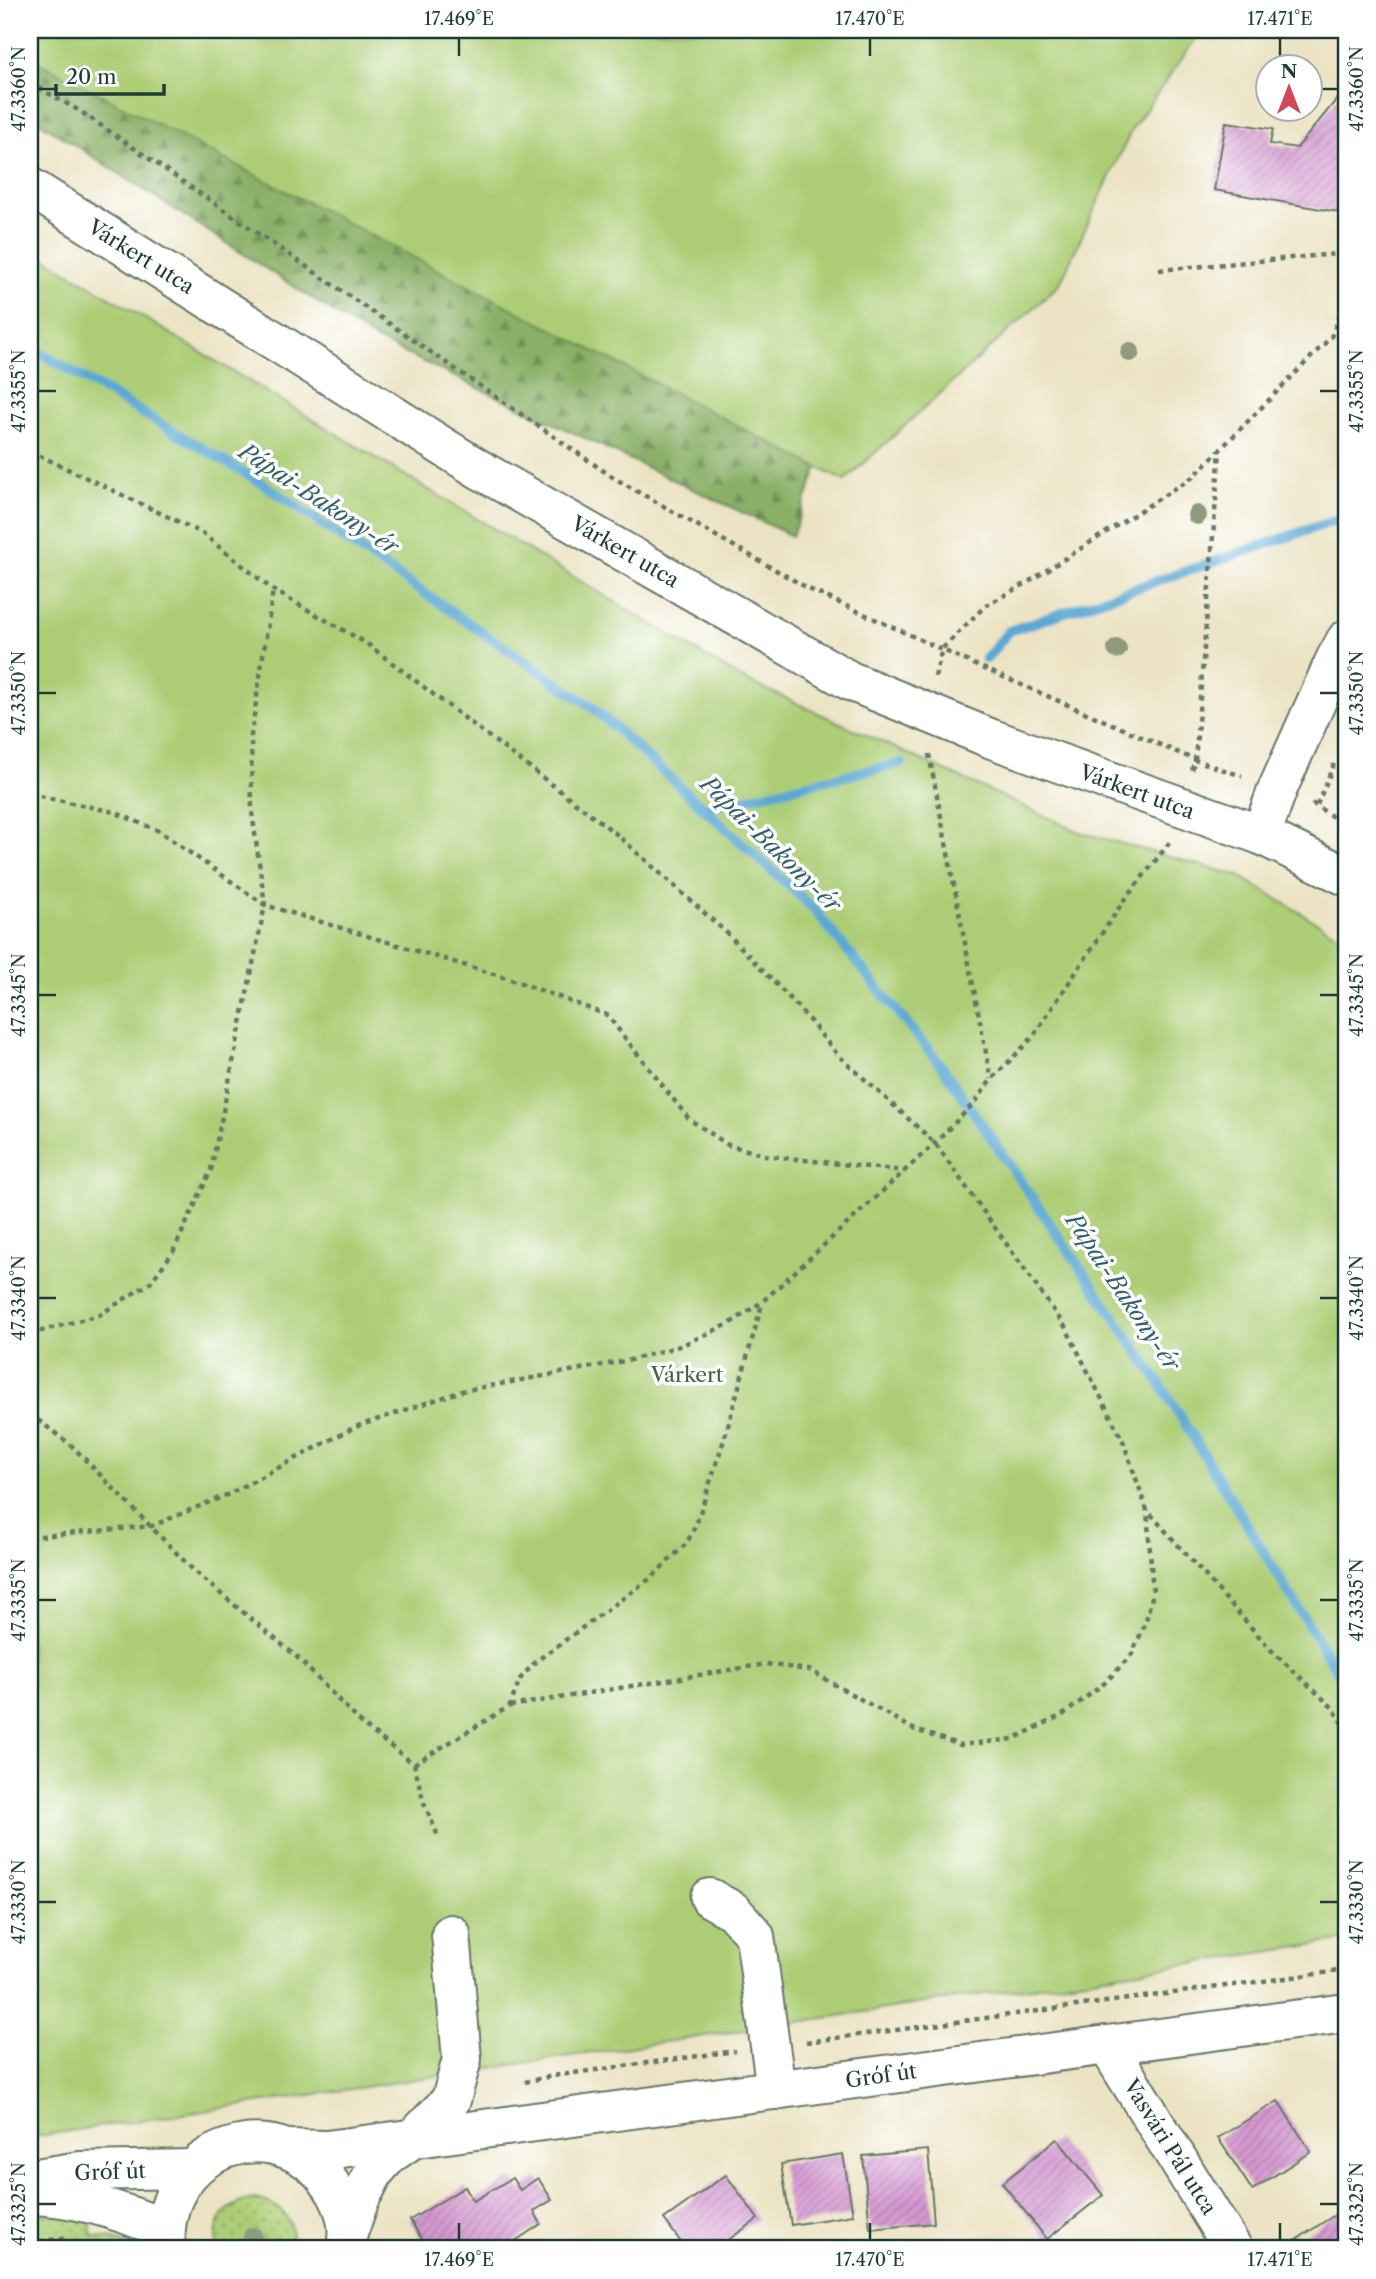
<svg xmlns="http://www.w3.org/2000/svg" width="1376" height="2279" font-family="'Libre Caslon Text',serif">
<style>
.grass{fill:url(#grass-dots);stroke:#668554;stroke-width:2}
.forest{fill:url(#forest-firs);stroke:#54764d;stroke-width:2}
.park{fill:#accd75;stroke:#668554;stroke-width:2}
.lines{fill:none;stroke-linecap:round;stroke-linejoin:round}
.stream{stroke:#5aa8d4;stroke-width:10}
.building{fill:url(#building-hatch)}
.minor-casing{stroke:#676;stroke-width:42}
.path{stroke:#676;stroke-width:4.5;stroke-dasharray:5 5;stroke-linecap:butt}
.minor{stroke:#fff;stroke-width:38}
.tree{fill:#8e9c7d}
.ticks{fill:none;stroke:#1f3d34;stroke-width:2.5}
.labels{text-anchor:middle;stroke-width:7;stroke-linejoin:round;paint-order:stroke}
.street-label{font-size:21px;fill:#1f3d34;stroke:#fff}
.park-label{font-size:21px;fill:#426144;stroke:#fff}
.water-label{font-size:23px;font-style:italic;fill:#34626c;stroke:#fff}
.neatline{fill:none;stroke:#1f3d34;stroke-width:2.5}
.ticks-label{font-size:18px;text-anchor:middle;fill:#1f3d34}
</style>
<defs>
<pattern id="grass-dots" width="8" height="8" patternUnits="userSpaceOnUse" patternTransform="scale(1.75)"><rect width="8" height="8" fill="#accd75"/><path d="M2 2h.1M6 6h.1" fill="none" stroke="#8ba861" stroke-width="1.8" stroke-linecap="round"/></pattern>
<pattern id="forest-firs" width="22" height="20" patternUnits="userSpaceOnUse" patternTransform="scale(1.75)"><rect width="22" height="20" fill="#89b066"/><path d="M5 1l3.5 6h-7zM16 11l3.5 6h-7z" fill="#6f9055"/></pattern>
<pattern id="building-hatch" width="6" height="6" patternUnits="userSpaceOnUse" patternTransform="scale(1.75)"><rect width="6" height="6" fill="#d597d1"/><path d="M-1 1l2-2M0 6l6-6M5 7l2-2" fill="none" stroke="#ac7caa"/></pattern>
</defs>
<rect width="100%" height="100%" fill="#fff"/>
<filter id="ink" filterUnits="userSpaceOnUse"><feTurbulence type="fractalNoise" baseFrequency=".0143" numOctaves="2"/><feDisplacementMap in="SourceGraphic" scale="14" xChannelSelector="R" yChannelSelector="G"/><feConvolveMatrix kernelMatrix="1 2 1 2 8 2 1 2 1" color-interpolation-filters="sRGB"/></filter>
<filter id="wash" filterUnits="userSpaceOnUse"><feTurbulence type="fractalNoise" baseFrequency=".00686" numOctaves="4" result="noise"/><feDisplacementMap in="SourceGraphic" scale="28" xChannelSelector="R" yChannelSelector="G"/><feGaussianBlur stdDeviation="1.57" result="paint"/><feColorMatrix in="noise" values="0 0 0 0 0 0 0 0 0 0 0 0 0 0 0 0 0 1.4 0 .05"/><feComposite in="paint" operator="in"/></filter>
<g filter="url(#wash)">
<rect width="100%" height="100%" fill="#ebe3c3"/>
<g class="grass">
<path d="M254 2199C282 2203 296 2221 291 2249H217C212 2221 227 2203 254 2199Z"/>
<path d="M30 2212 90 2220 93 2236 115 2239 135 2249H30Z"/>
</g>
<path class="forest" d="M30 30 825 448 792 536 375 339 30 116Z"/>
<g class="park">
<path d="M30 30H1202L1132 129 1059 285 844 481 30 58Z"/>
<path d="M30 249 741 678 1080 832 1239 876 1346 940V1940L30 2137Z"/>
</g>
<g class="lines">
<g class="stream">
<path d="M30 347 263 484 591 706 811 906 943 1068 1161 1385 1346 1686"/>
<path d="M986 659 1009 631 1346 517"/>
<path d="M702 808 902 763"/>
</g>
</g>
<g id="blocks">
<g class="building">
<path d="M1346 88V216L1343 213 1214 190 1226 122 1273 129 1270 144 1297 148Z"/>
<path d="M1278 2101 1311 2152 1252 2190 1218 2138Z"/>
<path d="M1057 2139 1103 2195 1047 2239 1002 2183Z"/>
<path d="M928 2150 934 2223 870 2229 863 2156Z"/>
<path d="M843 2154 853 2215 791 2225 781 2164Z"/>
<path d="M726 2175 758 2219 715 2249H686L664 2219Z"/>
<path d="M512 2178 520 2190 538 2178 552 2200 534 2211 541 2224 503 2249H428L410 2220 465 2187 473 2201Z"/>
<path d="M1344 2209 1346 2212V2249H1290L1288 2245Z"/>
</g>
</g>
</g>
<g filter="url(#ink)">
<use href="#blocks" fill-opacity="0" stroke="#676" stroke-width="2"/>
<g class="lines">
<defs>
<g id="minor">
<path d="M30 187 477 468 850 681 992 739 1261 835 1346 876"/>
<path d="M1261 835 1278 788 1335 660 1346 640"/>
<path d="M710 1898 733 1911 755 1936 776 2090"/>
<path d="M1107 2045 1233 2249"/>
<path d="M287 2149 327 2150 1346 2013"/>
<path d="M30 2179 80 2171 191 2169"/>
<path d="M30 2195C76 2196 122 2211 164 2229"/>
<path d="M348 2233 360 2199 374 2172 389 2155 415 2137 451 2100 462 2059 451 1934"/>
<path d="M166 2249C157 2144 285 2103 336 2193 344 2207 349 2224 347 2240"/>
</g>
</defs>
<use href="#minor" class="minor-casing"/>
<g class="path">
<path d="M30 83 80 111 614 478 811 590 978 666 1195 760 1242 776"/>
<path d="M1159 270 1336 254 1346 250"/>
<path d="M30 451 202 533 273 590 366 643 614 832 729 935 799 1008 838 1055 935 1143 1066 1328 1123 1441 1147 1510 1272 1651 1333 1708 1346 1730"/>
<path d="M935 677 942 649 985 606 1025 584 1193 477 1331 337 1346 300"/>
<path d="M929 754 991 1079"/>
<path d="M1192 770 1195 760 1220 450"/>
<path d="M30 794 114 812 159 831 265 905 510 979 607 1015 689 1119 728 1145 769 1156 904 1171"/>
<path d="M1312 803 1346 826"/>
<path d="M1317 805 1334 764"/>
<path d="M30 1334 99 1315 150 1283 173 1252 211 1170 265 905 252 812 251 735 273 590"/>
<path d="M30 1414 71 1445 197 1574 296 1656 363 1725 414 1764 424 1803 438 1836"/>
<path d="M30 1537 152 1526 229 1494 355 1427 462 1391 630 1360 680 1346 729 1324 762 1302 935 1143 977 1100 991 1080 1032 1038 1123 902 1170 842"/>
<path d="M510 1706 766 1664 809 1670 915 1730 961 1745 1013 1739 1064 1714 1106 1682 1132 1654 1145 1624 1153 1593 1147 1510"/>
<path d="M414 1764 510 1706 520 1679 535 1662 651 1578 687 1543 697 1522 724 1440 762 1304"/>
<path d="M806 2042 1346 1970"/>
<path d="M525 2082 552 2076 735 2051"/>
<path d="M30 2243 64 2238"/>
</g>
<use href="#minor" class="minor"/>
</g>
<g class="tree">
<circle cx="1130" cy="352" r="10"/>
<circle cx="1197" cy="515" r="10"/>
<circle cx="1117" cy="649" r="10"/>
<circle cx="253" cy="2237" r="10"/>
</g>
</g>
<path class="ticks" d="M459 38V56M870 38V56M1280 38V56M38 89H56M1320 89H1338M38 391H56M1320 391H1338M38 693H56M1320 693H1338M38 995H56M1320 995H1338M38 1298H56M1320 1298H1338M38 1600H56M1320 1600H1338M38 1902H56M1320 1902H1338M38 2204H56M1320 2204H1338M459 2223V2240M870 2223V2240M1280 2223V2240"/>
<g class="labels">
<g class="street-label">
<text transform="translate(141 257) rotate(32)" y="7">Várkert utca</text>
<text transform="translate(625 552) rotate(30)" y="7">Várkert utca</text>
<text transform="translate(1137 792) rotate(20)" y="7">Várkert utca</text>
<text transform="translate(881 2076) rotate(-8)" y="7">Gróf út</text>
<text transform="translate(1170 2147) rotate(58)" y="7">Vasvári Pál utca</text>
<text transform="translate(110 2172) rotate(-2)" y="7">Gróf út</text>
</g>
<g class="park-label">
<text x="687" y="1382">Várkert</text>
</g>
<g class="water-label">
<text transform="translate(319 499) rotate(33)" y="8">Pápai-Bakony-ér</text>
<text transform="translate(771 844) rotate(44)" y="8">Pápai-Bakony-ér</text>
<text transform="translate(1123 1292) rotate(56)" y="8">Pápai-Bakony-ér</text>
</g>
</g>
<rect width="1376" height="2279" fill="none" stroke="#fff" stroke-width="77"/>
<g transform="translate(1289 88)"><circle r="33" fill="#ffffff" stroke="#a5b1ae" stroke-width="2"/>
<path d="M0-5L12 26L0 18L-12 26Z" fill="#d1495b"/>
<text y="-10" font-size="19" font-weight="bold" text-anchor="middle" fill="#1f3d34">N</text>
</g>
<path d="M56 84v10h108v-10" fill="none" stroke="#1f3d34" stroke-width="3.5"/>
<text x="66" y="84" font-size="21" fill="#1f3d34" stroke="#ffffff" stroke-width="5" paint-order="stroke">20 m</text>
<rect x="38" y="38" width="1300" height="2202" class="neatline"/>
<g class="ticks-label">
<text x="459" y="25">17.469°E</text>
<text x="870" y="25">17.470°E</text>
<text x="1280" y="25">17.471°E</text>
<text transform="translate(19 89) rotate(-90)" y="6">47.3360°N</text>
<text transform="translate(1357 89) rotate(-90)" y="6">47.3360°N</text>
<text transform="translate(19 391) rotate(-90)" y="6">47.3355°N</text>
<text transform="translate(1357 391) rotate(-90)" y="6">47.3355°N</text>
<text transform="translate(19 693) rotate(-90)" y="6">47.3350°N</text>
<text transform="translate(1357 693) rotate(-90)" y="6">47.3350°N</text>
<text transform="translate(19 995) rotate(-90)" y="6">47.3345°N</text>
<text transform="translate(1357 995) rotate(-90)" y="6">47.3345°N</text>
<text transform="translate(19 1298) rotate(-90)" y="6">47.3340°N</text>
<text transform="translate(1357 1298) rotate(-90)" y="6">47.3340°N</text>
<text transform="translate(19 1600) rotate(-90)" y="6">47.3335°N</text>
<text transform="translate(1357 1600) rotate(-90)" y="6">47.3335°N</text>
<text transform="translate(19 1902) rotate(-90)" y="6">47.3330°N</text>
<text transform="translate(1357 1902) rotate(-90)" y="6">47.3330°N</text>
<text transform="translate(19 2204) rotate(-90)" y="6">47.3325°N</text>
<text transform="translate(1357 2204) rotate(-90)" y="6">47.3325°N</text>
<text x="459" y="2266">17.469°E</text>
<text x="870" y="2266">17.470°E</text>
<text x="1280" y="2266">17.471°E</text>
</g>
</svg>
